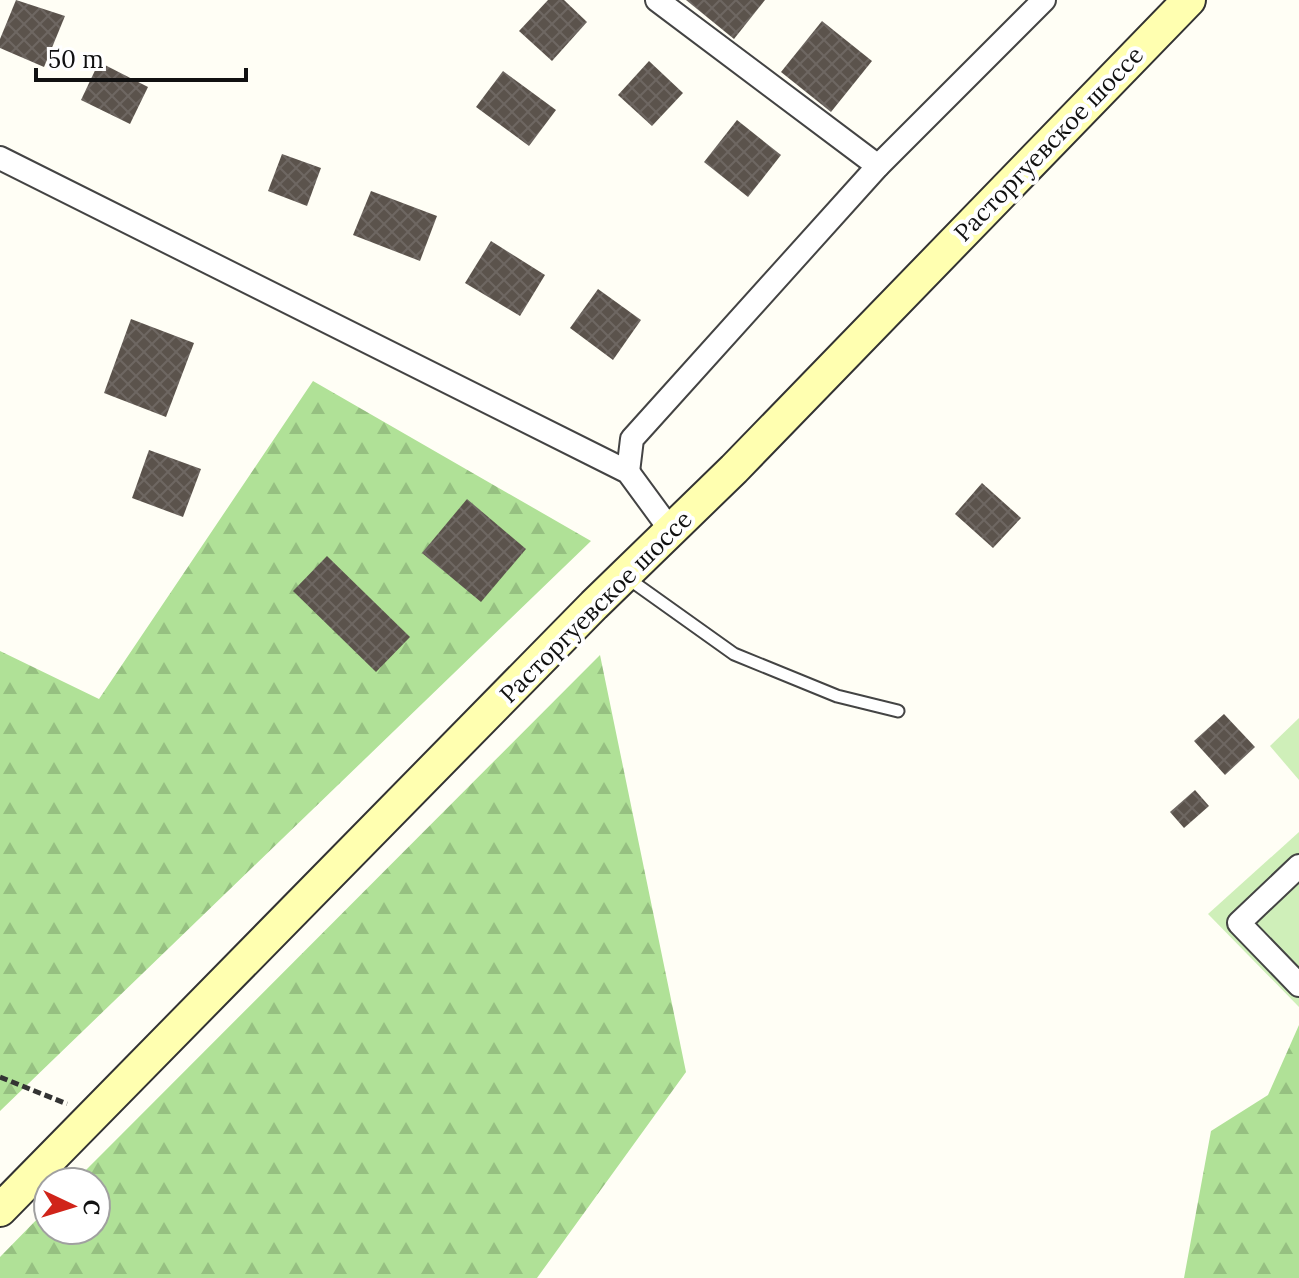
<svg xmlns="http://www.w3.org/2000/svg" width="1299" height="1278" font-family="Lora,serif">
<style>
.forest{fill:url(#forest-firs)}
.garden{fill:#cfefb9}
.building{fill:url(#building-cross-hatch)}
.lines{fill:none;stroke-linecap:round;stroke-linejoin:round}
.lane-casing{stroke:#444;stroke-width:15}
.street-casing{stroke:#444;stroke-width:26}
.secondary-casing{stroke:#333;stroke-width:36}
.path{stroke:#333;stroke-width:5;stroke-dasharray:8 4;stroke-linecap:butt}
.lane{stroke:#fff;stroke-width:11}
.street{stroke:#fff;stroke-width:22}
.secondary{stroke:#ffffb0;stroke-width:32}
.labels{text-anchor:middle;stroke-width:8;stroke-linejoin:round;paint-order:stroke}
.street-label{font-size:24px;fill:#111;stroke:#fff}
</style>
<defs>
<pattern id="forest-firs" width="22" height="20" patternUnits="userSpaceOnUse" patternTransform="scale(2)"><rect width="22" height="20" fill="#b0e197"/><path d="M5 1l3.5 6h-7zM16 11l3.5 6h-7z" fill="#96c081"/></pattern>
<pattern id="building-cross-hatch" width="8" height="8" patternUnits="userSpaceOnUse" patternTransform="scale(2)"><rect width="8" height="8" fill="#5b534c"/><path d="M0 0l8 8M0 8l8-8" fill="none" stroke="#6e6762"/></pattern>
</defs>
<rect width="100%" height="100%" fill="#fffef5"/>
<g class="forest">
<path d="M313 381 591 541 0 1111V651L99 699Z"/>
<path d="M600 655 686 1072 537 1278H0V1257L48 1208V1230H96V1182H74Z"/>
<path d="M1299 1025V1278H1184L1211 1131 1268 1095Z"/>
</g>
<g class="garden">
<path d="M1299 718V780L1270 746Z"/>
<path d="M1299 832V1007L1208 914Z"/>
</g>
<g class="building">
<path d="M16 0 65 16 44 67 0 48V39Z"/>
<path d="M548 0H564L587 22 552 61 519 31Z"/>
<path d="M686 0H765L734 39Z"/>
<path d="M822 21 872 61 831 112 781 72Z"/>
<path d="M649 61 683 93 652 126 618 95Z"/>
<path d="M99 62 148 87 130 124 81 100Z"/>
<path d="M503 71 556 110 529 146 476 107Z"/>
<path d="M737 120 781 155 748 197 704 162Z"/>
<path d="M282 154 321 168 307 206 268 191Z"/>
<path d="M371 191 437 216 420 261 353 235Z"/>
<path d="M491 241 545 275 520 316 465 283Z"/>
<path d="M598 289 641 320 613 360 570 328Z"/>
<path d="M131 319 194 343 166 417 104 393Z"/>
<path d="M149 450 201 469 183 517 132 498Z"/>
<path d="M982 483 1021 518 993 548 955 514Z"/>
<path d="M467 499 526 549 481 602 422 553Z"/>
<path d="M327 556 410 637 376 672 293 591Z"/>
<path d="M1224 714 1255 747 1225 775 1194 741Z"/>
<path d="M1195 790 1209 806 1184 828 1170 812Z"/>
</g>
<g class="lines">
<defs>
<path id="lane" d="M626 577 734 654 837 696 898 711"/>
<g id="street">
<path d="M657 0 878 166"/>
<path d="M0 158 628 472 672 532"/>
<path d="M628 472 632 439 878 166 1044 0"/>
<path d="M1299 866 1239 923 1299 985"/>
</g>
<path id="secondary" d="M0 1210 594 605 734 469 1189 0"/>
</defs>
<use href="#lane" class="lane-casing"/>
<use href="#street" class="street-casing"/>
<use href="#secondary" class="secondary-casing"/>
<path class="path" d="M0 1077 67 1104"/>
<use href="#lane" class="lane"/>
<use href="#street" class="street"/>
<use href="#secondary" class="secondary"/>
</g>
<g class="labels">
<g class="street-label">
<text transform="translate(1049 144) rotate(-46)" y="8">Расторгуевское шоссе</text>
<text transform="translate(596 607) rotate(-45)" y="8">Расторгуевское шоссе</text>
</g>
</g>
<g transform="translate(72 1206) rotate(94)"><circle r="38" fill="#ffffff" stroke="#a0a0a0" stroke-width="2"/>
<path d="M0-6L14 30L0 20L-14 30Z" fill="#d0241a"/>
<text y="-12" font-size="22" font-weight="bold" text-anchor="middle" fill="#111111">С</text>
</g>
<path d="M36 68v12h210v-12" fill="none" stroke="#111111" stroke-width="4"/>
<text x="48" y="68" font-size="24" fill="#111111" stroke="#ffffff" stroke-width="6" paint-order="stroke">50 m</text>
</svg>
